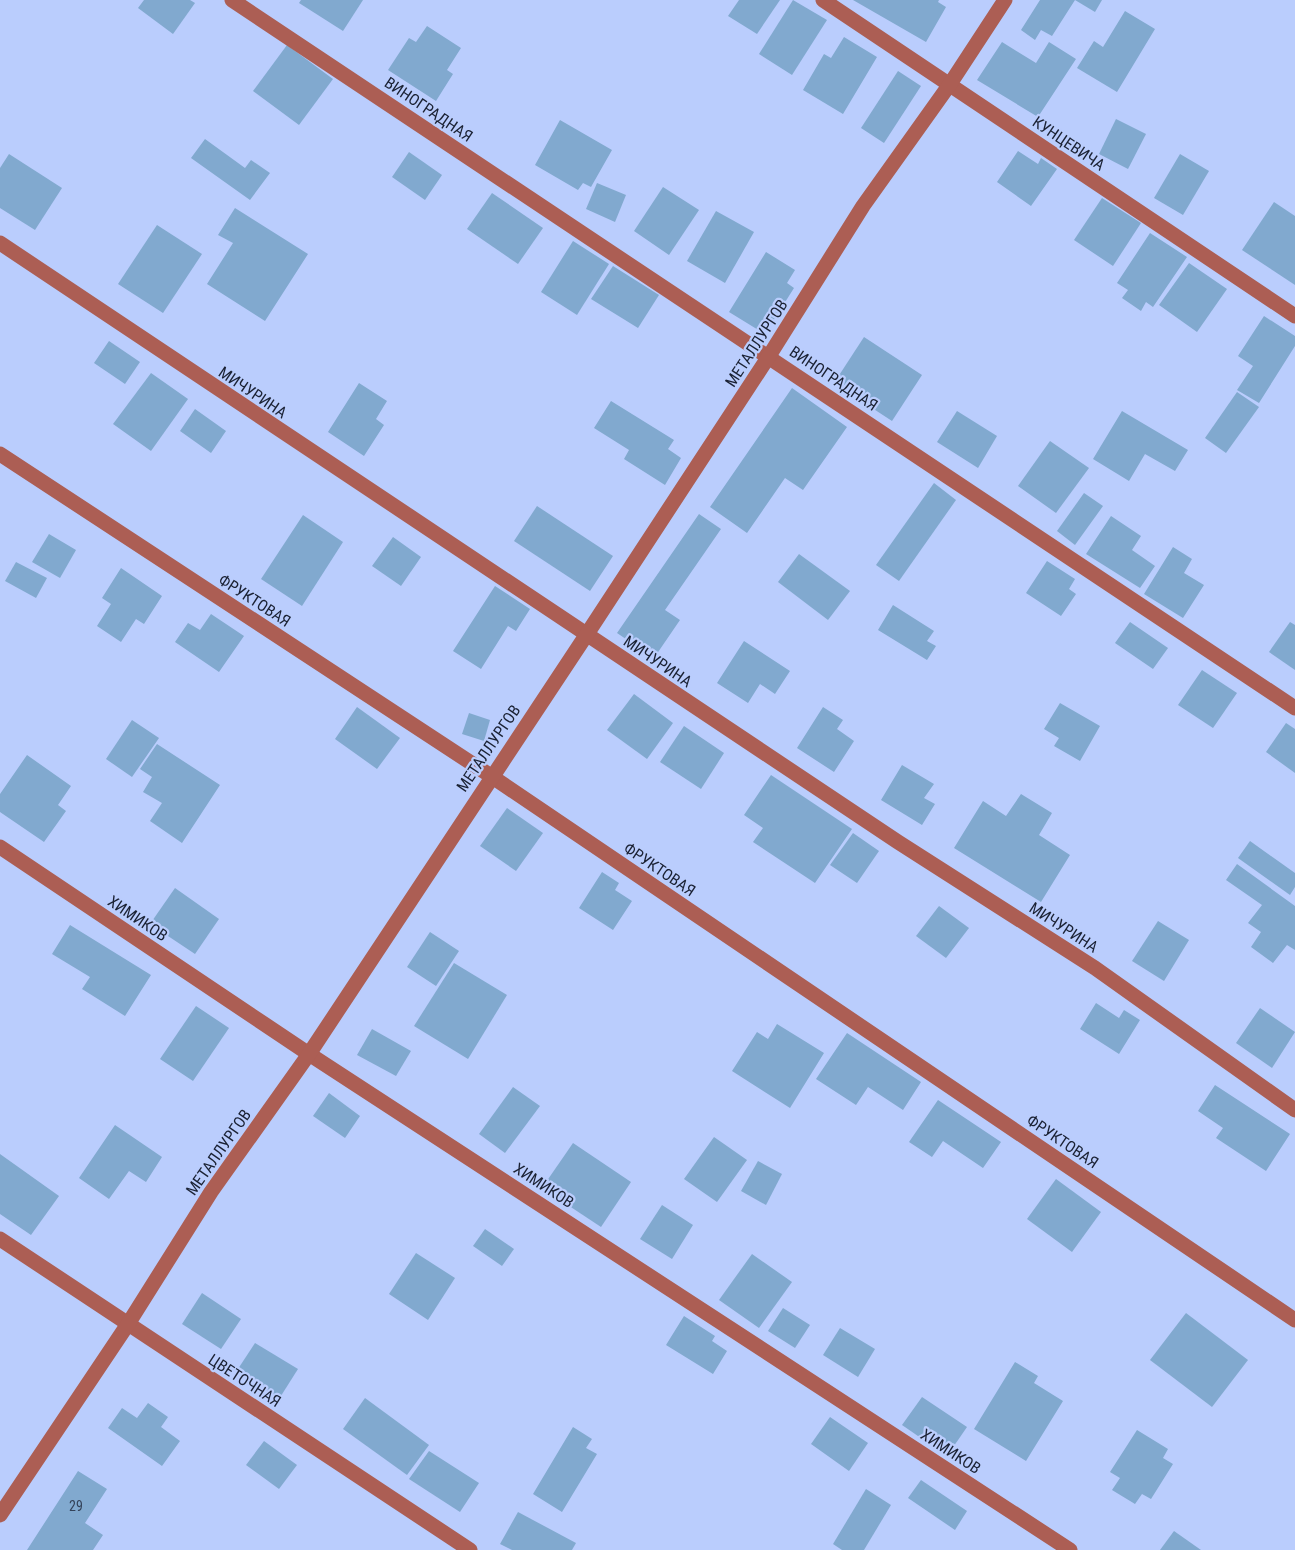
<svg xmlns="http://www.w3.org/2000/svg" width="1295" height="1550" font-family="'Roboto Condensed',sans-serif">
<style>
.building{fill:#81a9cf}
.lines{fill:none;stroke-linecap:round;stroke-linejoin:round}
.minor{stroke:#ac5e54;stroke-width:15}
.labels{text-anchor:middle;stroke-width:4.5;stroke-linejoin:round;paint-order:stroke}
.number-label{font-size:14px;fill:#34435a}
.street-label{font-size:16px;fill:#1a2133;stroke:#bacdfd}
</style>
<rect width="100%" height="100%" fill="#bacdfd"/>
<g class="building">
<path d="M144 0H190L195 3 173 34 138 8Z"/>
<path d="M301 0H363L343 31 299 3Z"/>
<path d="M739 0H780L757 34 728 16Z"/>
<path d="M793 0 827 20 792 75 759 54Z"/>
<path d="M853 0H939L938 2 946 7 926 42Z"/>
<path d="M1040 0H1075L1052 36 1041 30 1035 40 1021 30Z"/>
<path d="M1075 0H1102L1095 12Z"/>
<path d="M1125 11 1155 29 1117 92 1077 68 1094 41 1103 47Z"/>
<path d="M427 26 461 48 447 70 453 74 436 101 388 70 409 38 416 42Z"/>
<path d="M844 37 877 57 843 114 803 90 824 54 831 58Z"/>
<path d="M1002 42 1036 63 1049 42 1076 59 1038 117 977 80Z"/>
<path d="M287 45 333 79 299 125 253 91Z"/>
<path d="M898 71 921 86 884 143 861 128Z"/>
<path d="M1116 119 1146 134 1128 169 1099 154Z"/>
<path d="M560 120 612 150 591 187 583 183 578 190 535 165Z"/>
<path d="M205 139 245 168 251 160 270 173 250 200 191 158Z"/>
<path d="M1018 151 1038 164 1041 158 1057 169 1031 206 997 182Z"/>
<path d="M409 152 442 175 425 200 392 177Z"/>
<path d="M9 154 62 188 35 230 0 208V168Z"/>
<path d="M1180 154 1209 171 1183 215 1154 198Z"/>
<path d="M597 183 626 195 615 222 586 209Z"/>
<path d="M663 187 699 210 669 255 634 231Z"/>
<path d="M492 193 543 228 518 264 467 229Z"/>
<path d="M1102 198 1141 223 1113 266 1074 240Z"/>
<path d="M1274 202 1295 216V285L1242 250Z"/>
<path d="M235 208 308 254 265 321 207 284 233 243 218 235Z"/>
<path d="M716 211 754 232 725 283 687 261Z"/>
<path d="M157 225 202 254 163 313 118 284Z"/>
<path d="M1150 233 1187 257 1153 307 1146 302 1141 311 1122 298 1128 290 1117 283Z"/>
<path d="M573 241 609 264 577 315 541 292Z"/>
<path d="M766 252 795 270 787 283 794 288 765 334 729 312Z"/>
<path d="M1189 263 1227 289 1197 332 1159 305Z"/>
<path d="M613 266 659 295 638 328 591 299Z"/>
<path d="M1264 316 1295 336V346L1259 403 1237 390 1253 366 1238 356Z"/>
<path d="M864 337 922 375 892 421 834 383Z"/>
<path d="M109 341 140 362 125 384 94 363Z"/>
<path d="M151 373 188 399 151 451 113 424Z"/>
<path d="M359 383 387 401 376 419 384 425 364 456 328 432Z"/>
<path d="M792 388 847 427 803 490 785 478 747 533 710 507Z"/>
<path d="M1237 392 1259 407 1226 453 1205 438Z"/>
<path d="M611 401 674 440 668 449 681 458 665 485 624 459 629 450 594 428Z"/>
<path d="M195 409 226 431 211 453 180 431Z"/>
<path d="M957 411 997 436 978 468 937 442Z"/>
<path d="M1122 411 1188 450 1175 471 1145 454 1129 481 1093 459Z"/>
<path d="M1050 441 1089 468 1056 513 1018 486Z"/>
<path d="M934 483 956 500 899 581 876 565Z"/>
<path d="M1084 493 1103 506 1075 545 1057 531Z"/>
<path d="M537 506 613 556 590 591 514 541Z"/>
<path d="M699 514 721 529 665 610 680 620 654 658 617 633Z"/>
<path d="M303 515 343 542 302 606 261 579Z"/>
<path d="M1111 516 1141 536 1132 550 1155 566 1140 588 1086 554Z"/>
<path d="M49 534 76 550 60 578 32 562Z"/>
<path d="M393 537 421 557 401 586 372 566Z"/>
<path d="M1173 547 1192 559 1184 573 1204 585 1183 618 1144 594Z"/>
<path d="M799 554 850 591 828 620 778 582Z"/>
<path d="M1047 561 1075 579 1069 589 1076 594 1061 616 1026 593Z"/>
<path d="M16 562 47 578 36 598 5 581Z"/>
<path d="M121 568 162 596 144 624 136 619 121 642 97 626 111 604 102 598Z"/>
<path d="M495 586 530 609 516 631 508 626 481 669 453 651Z"/>
<path d="M893 605 934 631 927 641 936 646 927 660 878 630Z"/>
<path d="M211 614 244 636 219 672 175 642 188 623 200 630Z"/>
<path d="M1130 622 1168 648 1153 669 1115 643Z"/>
<path d="M1290 622 1295 625V670L1269 652Z"/>
<path d="M744 641 790 671 775 694 760 684 748 703 717 683Z"/>
<path d="M1202 670 1237 693 1213 728 1178 705Z"/>
<path d="M634 694 673 723 647 759 607 730Z"/>
<path d="M1060 703 1100 726 1080 761 1054 746 1059 738 1044 729Z"/>
<path d="M357 707 400 738 377 769 335 739Z"/>
<path d="M823 707 843 720 837 729 854 741 834 772 797 748Z"/>
<path d="M469 713 490 720 484 741 462 734Z"/>
<path d="M132 720 159 738 132 777 106 759Z"/>
<path d="M1286 723 1295 729V773L1266 752Z"/>
<path d="M684 726 724 753 701 789 660 762Z"/>
<path d="M157 744 220 785 182 843 150 821 162 803 143 792 152 777 140 769Z"/>
<path d="M27 755 71 786 58 805 66 811 44 842 0 812V794Z"/>
<path d="M902 765 934 784 924 798 935 804 922 825 881 800Z"/>
<path d="M771 775 852 829 815 883 753 842 763 828 744 815Z"/>
<path d="M1021 794 1052 813 1039 835 1070 855 1041 902 954 848 983 801 1006 816Z"/>
<path d="M507 808 543 833 516 871 480 846Z"/>
<path d="M853 833 879 851 857 883 830 865Z"/>
<path d="M1250 841 1295 873V887L1290 895 1238 858Z"/>
<path d="M1237 864 1295 906V950L1287 945 1273 963 1251 947 1261 932 1248 923 1262 905 1226 880Z"/>
<path d="M602 872 619 883 615 890 632 901 613 930 579 908Z"/>
<path d="M175 888 219 919 195 954 150 924Z"/>
<path d="M939 906 969 928 946 958 916 936Z"/>
<path d="M1158 921 1189 940 1164 981 1132 961Z"/>
<path d="M70 925 151 975 125 1016 82 989 90 977 52 954Z"/>
<path d="M430 932 459 951 436 986 407 967Z"/>
<path d="M454 963 507 995 468 1059 414 1026Z"/>
<path d="M1096 1003 1119 1018 1124 1010 1140 1020 1119 1054 1080 1029Z"/>
<path d="M196 1006 229 1028 193 1081 160 1059Z"/>
<path d="M1260 1008 1295 1032 1272 1068 1236 1043Z"/>
<path d="M777 1024 824 1053 790 1108 732 1071 757 1032 768 1039Z"/>
<path d="M372 1029 411 1051 396 1076 357 1055Z"/>
<path d="M847 1033 921 1082 903 1110 868 1087 856 1105 816 1079Z"/>
<path d="M1215 1085 1290 1134 1266 1171 1216 1138 1223 1128 1198 1111Z"/>
<path d="M513 1087 540 1106 505 1153 479 1134Z"/>
<path d="M329 1093 360 1116 345 1138 313 1116Z"/>
<path d="M938 1100 1001 1142 983 1168 943 1141 932 1157 909 1142Z"/>
<path d="M115 1125 162 1157 146 1182 129 1171 109 1199 79 1178Z"/>
<path d="M714 1137 747 1160 717 1202 684 1179Z"/>
<path d="M573 1143 631 1182 601 1227 542 1188Z"/>
<path d="M0 1154 59 1196 31 1235 0 1214Z"/>
<path d="M758 1161 782 1174 766 1205 741 1191Z"/>
<path d="M1056 1179 1101 1212 1072 1252 1027 1219Z"/>
<path d="M662 1205 693 1225 672 1259 640 1239Z"/>
<path d="M485 1229 514 1249 502 1266 473 1246Z"/>
<path d="M416 1253 455 1278 428 1320 389 1294Z"/>
<path d="M752 1254 792 1282 759 1328 719 1300Z"/>
<path d="M202 1293 241 1319 221 1349 182 1324Z"/>
<path d="M783 1308 810 1325 795 1348 768 1331Z"/>
<path d="M1186 1313 1248 1360 1212 1407 1150 1360Z"/>
<path d="M684 1316 715 1336 712 1341 727 1351 713 1374 666 1345Z"/>
<path d="M840 1328 875 1349 858 1377 823 1355Z"/>
<path d="M255 1343 298 1369 279 1399 236 1372Z"/>
<path d="M1015 1362 1038 1376 1034 1383 1063 1401 1026 1461 974 1429Z"/>
<path d="M922 1397 967 1427 947 1456 902 1425Z"/>
<path d="M365 1398 429 1445 407 1475 343 1429Z"/>
<path d="M148 1403 168 1417 161 1427 180 1441 162 1466 108 1428 122 1408 137 1418Z"/>
<path d="M830 1417 868 1443 849 1471 811 1444Z"/>
<path d="M573 1427 592 1439 586 1448 597 1454 562 1512 533 1494Z"/>
<path d="M1137 1430 1168 1449 1163 1458 1173 1464 1151 1499 1142 1494 1135 1504 1112 1490 1120 1478 1110 1472Z"/>
<path d="M264 1441 297 1465 279 1489 246 1465Z"/>
<path d="M429 1451 479 1483 460 1512 409 1479Z"/>
<path d="M78 1471 107 1489 85 1523 103 1535 93 1550H27Z"/>
<path d="M921 1480 967 1511 955 1530 908 1498Z"/>
<path d="M866 1489 891 1505 864 1550H842L833 1544Z"/>
<path d="M518 1512 576 1543 572 1550H512L500 1544Z"/>
<path d="M1174 1531 1201 1550H1160Z"/>
</g>
<g class="lines">
<g class="minor">
<path d="M232 0 1295 708"/>
<path d="M823 0 1295 316"/>
<path d="M0 243 898 842 1095 968 1295 1110"/>
<path d="M0 454 491 776 1295 1320"/>
<path d="M0 847 309 1054 1070 1550"/>
<path d="M0 1239 470 1550"/>
<path d="M0 1515 128 1324 211 1192 309 1054 587 634 769 356 863 206 950 84 1005 0"/>
</g>
</g>
<g class="labels">
<g class="number-label">
<text x="76" y="1511">29</text>
</g>
<g class="street-label">
<text transform="translate(429 109) rotate(34)" y="6">ВИНОГРАДНАЯ</text>
<text transform="translate(1069 143) rotate(34)" y="6">КУНЦЕВИЧА</text>
<text transform="translate(756 343) rotate(-57)" y="6">МЕТАЛЛУРГОВ</text>
<text transform="translate(834 378) rotate(34)" y="6">ВИНОГРАДНАЯ</text>
<text transform="translate(253 392) rotate(34)" y="6">МИЧУРИНА</text>
<text transform="translate(255 600) rotate(33)" y="6">ФРУКТОВАЯ</text>
<text transform="translate(658 661) rotate(34)" y="6">МИЧУРИНА</text>
<text transform="translate(488 748) rotate(-56)" y="6">МЕТАЛЛУРГОВ</text>
<text transform="translate(660 869) rotate(34)" y="6">ФРУКТОВАЯ</text>
<text transform="translate(138 918) rotate(34)" y="6">ХИМИКОВ</text>
<text transform="translate(1064 927) rotate(33)" y="6">МИЧУРИНА</text>
<text transform="translate(1063 1141) rotate(34)" y="6">ФРУКТОВАЯ</text>
<text transform="translate(218 1152) rotate(-55)" y="6">МЕТАЛЛУРГОВ</text>
<text transform="translate(544 1185) rotate(33)" y="6">ХИМИКОВ</text>
<text transform="translate(245 1380) rotate(33)" y="6">ЦВЕТОЧНАЯ</text>
<text transform="translate(951 1451) rotate(33)" y="6">ХИМИКОВ</text>
</g>
</g>
</svg>
